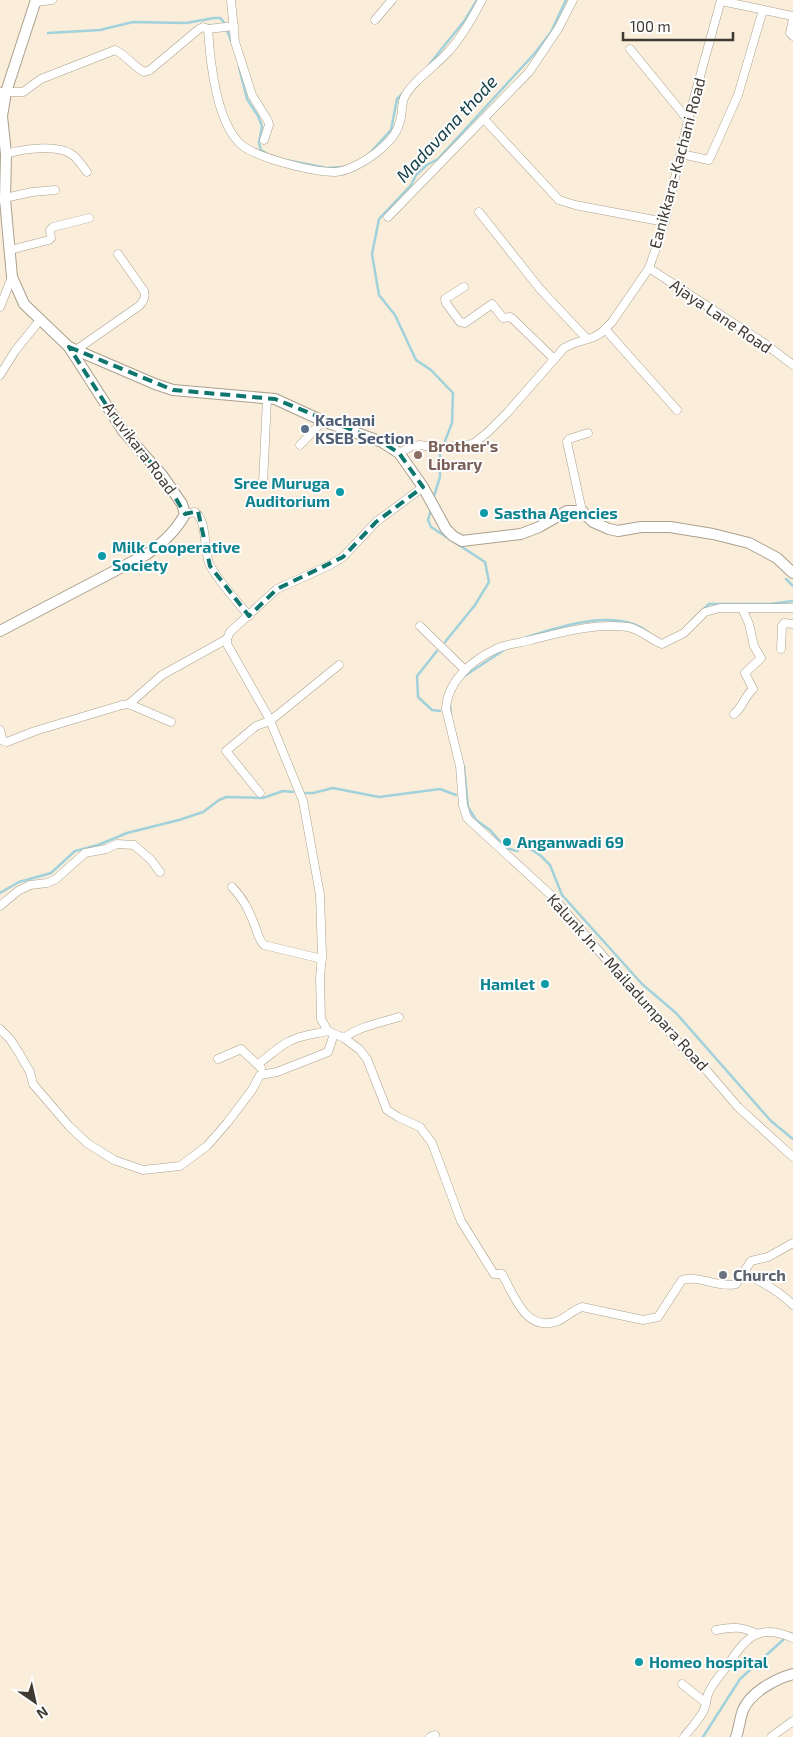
<svg xmlns="http://www.w3.org/2000/svg" width="793" height="1737" font-family="'Exo 2',sans-serif">
<style>
.lines{fill:none;stroke-linecap:round;stroke-linejoin:round}
.stream{stroke:#a1d1da;stroke-width:2.5}
.street-casing{stroke:#aba08d;stroke-width:9}
.secondary-casing{stroke:#aba08d;stroke-width:12}
.street{stroke:#fff;stroke-width:8}
.secondary{stroke:#fff;stroke-width:10}
.marked{fill:none;stroke:#0f766e;stroke-width:4;stroke-dasharray:10 6;stroke-linejoin:round}
.service-dot{fill:#5c6f8a;stroke:#fdfdfd;stroke-width:2}
.education-dot{fill:#8d6e63;stroke:#fdfdfd;stroke-width:2}
.culture-dot{fill:#0f9aa8;stroke:#fdfdfd;stroke-width:2}
.worship-dot{fill:#6b7280;stroke:#fdfdfd;stroke-width:2}
.labels{text-anchor:middle;stroke-width:4;stroke-linejoin:round;paint-order:stroke}
.street-label{font-size:16px;fill:#3f3b33;stroke:#fdfdfd}
.service-label{font-size:16px;font-weight:bold;fill:#4e5e75;stroke:#fdfdfd;text-anchor:start}
.education-label{font-size:16px;font-weight:bold;fill:#785e54;stroke:#fdfdfd;text-anchor:start}
.culture-label{font-size:16px;font-weight:bold;fill:#0d838f;stroke:#fdfdfd;text-anchor:start}
.worship-label{font-size:16px;font-weight:bold;fill:#5b616d;stroke:#fdfdfd;text-anchor:start}
.water-label{font-size:18px;font-style:italic;fill:#164149;stroke:#fdfdfd}
</style>
<rect width="100%" height="100%" fill="#faeeda"/>
<g class="lines">
<g class="stream">
<path d="M48 33 100 30 133 22 186 23 214 18H220L223 21 232 43"/>
<path d="M428 66 465 20 477 0"/>
<path d="M239 67 247 99 258 116 262 126 259 143 261 150 266 153"/>
<path d="M369 154 391 130 397 99 406 90"/>
<path d="M286 160 327 168 342 167"/>
<path d="M445 441 452 423 453 393 431 370 416 360 395 315 379 295 372 254 379 219 411 185 416 175 427 165 438 159 535 53 551 32 566 0"/>
<path d="M433 499 440 477V454"/>
<path d="M431 509 428 520 431 527 485 562 489 582 475 605 445 642"/>
<path d="M786 579 793 586"/>
<path d="M692 620 709 604H770L793 601"/>
<path d="M524 638C558 627 616 607 648 632"/>
<path d="M437 651 417 676 418 697 432 710 440 711"/>
<path d="M463 677 504 650"/>
<path d="M450 704 451 716"/>
<path d="M462 762 464 767 468 807 476 820 490 830 506 848 517 851 523 844 524 845"/>
<path d="M306 793H313L333 788 379 797 440 789 456 795"/>
<path d="M529 848 541 856 550 865 562 895 642 984 676 1013 771 1121 793 1139"/>
<path d="M0 893 19 882 51 873 75 851 98 845 127 833 179 820 203 812 219 800 226 797 263 798 283 791 293 792"/>
<path d="M703 1737 740 1679 783 1640"/>
</g>
<defs>
<g id="street">
<path d="M231 0 235 42 252 95 268 121 269 125 264 140"/>
<path d="M721 1 793 16"/>
<path d="M36 2 52 0"/>
<path d="M793 19 790 33 793 36"/>
<path d="M375 20 392 0"/>
<path d="M234 26 208 29C210 60 215 106 231 132 234 137 240 144 244 147 263 159 312 172 335 172 349 171 365 161 376 153 389 142 398 134 401 117 402 111 402 103 404 98 412 81 437 65 449 51 462 37 473 17 482 0"/>
<path d="M630 49 688 120"/>
<path d="M0 92H23L41 79 115 50C126 55 133 66 144 72L150 70 199 29 203 27 208 29"/>
<path d="M484 119 559 200 575 205 665 222"/>
<path d="M6 154C22 149 57 144 71 154 78 158 82 166 87 172"/>
<path d="M681 154 709 160 738 95 763 10"/>
<path d="M0 199 32 192 55 190"/>
<path d="M479 212 540 289 587 339"/>
<path d="M388 217 529 72 558 29 573 0"/>
<path d="M10 250 49 240 51 238 50 230 53 227 89 218"/>
<path d="M649 268 764 343 793 365"/>
<path d="M464 287 445 299 446 303 460 322 465 323 492 304 503 318 510 317 513 319 554 359"/>
<path d="M0 307 12 277"/>
<path d="M605 329 677 410"/>
<path d="M76 350 139 306C144 301 146 297 144 291L118 254"/>
<path d="M0 375 15 351 40 320"/>
<path d="M300 445 323 421"/>
<path d="M399 453 412 446 420 445 437 448 473 444 488 432 507 413 564 348 572 344 594 337 601 333 612 322 649 268 665 222 688 120 721 0"/>
<path d="M263 484 267 398"/>
<path d="M423 487 376 522 343 557 330 565 277 589 230 632 227 639V644L269 718 303 801 320 895 322 954 320 978 321 1019 328 1031 344 1038 359 1049 367 1059 387 1110 398 1117 420 1127 432 1143 461 1221 494 1274H502C515 1297 526 1333 558 1321 567 1317 573 1310 582 1307L643 1320 658 1317 682 1280C700 1275 718 1288 736 1284L751 1261 768 1257 793 1243"/>
<path d="M582 511 567 442 569 439 588 433"/>
<path d="M185 514 195 512C207 520 204 550 209 563 214 576 239 604 249 616"/>
<path d="M793 608H720L705 612 684 633 662 644C651 640 640 629 628 627 594 623 563 632 531 640 519 643 505 644 494 650 471 661 447 682 446 709L460 766 463 805 467 818 553 897 648 1009 660 1021 690 1056 708 1072 738 1107 793 1157"/>
<path d="M420 626 465 670"/>
<path d="M781 649 782 626 784 623 793 624"/>
<path d="M129 704 162 675 227 639"/>
<path d="M734 714C742 708 745 696 753 689L745 673 761 658 754 646 749 624 742 608"/>
<path d="M0 730 3 741 7 742 35 731 122 705 129 704 171 722"/>
<path d="M260 793 226 751 256 726 270 721 339 665"/>
<path d="M232 887C244 899 249 911 255 926 258 933 258 939 264 945L322 959"/>
<path d="M0 906 18 891 30 885 47 883 56 879 85 853 106 849 117 844 134 845 151 860 160 872"/>
<path d="M0 1029 10 1039 19 1053 30 1072 33 1084 69 1126 87 1143 114 1160 143 1170 180 1166 207 1146 227 1123 252 1090 260 1075 277 1072 328 1052 334 1034"/>
<path d="M344 1038C360 1026 380 1023 399 1017"/>
<path d="M218 1059 241 1049 261 1068"/>
<path d="M258 1064C268 1057 279 1046 290 1041 301 1035 316 1034 328 1031"/>
<path d="M743 1273C761 1281 779 1291 793 1305"/>
<path d="M716 1630C734 1627 741 1626 758 1634"/>
<path d="M682 1684 706 1703"/>
<path d="M430 1737 435 1735"/>
<path d="M684 1737C690 1729 698 1721 703 1712 706 1707 706 1699 708 1694 713 1682 723 1672 730 1662 747 1635 761 1624 793 1638"/>
<path d="M771 1737 793 1721"/>
</g>
<g id="secondary">
<path d="M69 347 155 384 173 390 275 399 323 421 382 442 399 453 423 487 446 529 453 536 462 541 521 534 539 527 567 511H582L593 522 609 529 618 531 641 527H670L713 534 749 543 777 558 793 573"/>
<path d="M0 631 147 554C163 543 176 531 185 514L182 504 162 475 123 431 69 347 24 304 12 277 5 199 6 154 2 116 6 92 36 0"/>
<path d="M736 1737C739 1729 740 1718 743 1710 751 1692 775 1679 793 1674"/>
</g>
</defs>
<use href="#street" class="street-casing"/>
<use href="#secondary" class="secondary-casing"/>
<use href="#street" class="street"/>
<use href="#secondary" class="secondary"/>
</g>
<path class="marked" d="M69 347 173 390 275 399 382 442 399 453 423 487 376 522 343 557 277 589 249 616 210 566 198 511 185 514 162 475 123 431Z"/>
<circle class="service-dot" cx="305" cy="429" r="5"/>
<circle class="education-dot" cx="418" cy="455" r="5"/>
<g class="culture-dot">
<circle cx="340" cy="492" r="5"/>
<circle cx="484" cy="513" r="5"/>
<circle cx="102" cy="556" r="5"/>
<circle cx="507" cy="842" r="5"/>
<circle cx="545" cy="984" r="5"/>
<circle cx="639" cy="1662" r="5"/>
</g>
<circle class="worship-dot" cx="723" cy="1275" r="5"/>
<g class="labels">
<g class="street-label">
<text transform="translate(677 163) rotate(-75)" y="6">Eanikkara-Kachani Road</text>
<text transform="translate(721 316) rotate(34)" y="6">Ajaya Lane Road</text>
<text transform="translate(140 448) rotate(53)" y="6">Aruvikara Road</text>
<text transform="translate(628 982) rotate(48)" y="6">Kalunk Jn. - Mailadumpara Road</text>
</g>
<g class="service-label">
<text x="315" y="426">Kachani<tspan x="315" dy="18">KSEB Section</tspan></text>
</g>
<g class="education-label">
<text x="428" y="452">Brother's<tspan x="428" dy="18">Library</tspan></text>
</g>
<g class="culture-label">
<text x="330" y="489" text-anchor="end">Sree Muruga<tspan x="330" dy="18">Auditorium</tspan></text>
<text x="494" y="519">Sastha Agencies</text>
<text x="112" y="553">Milk Cooperative<tspan x="112" dy="18">Society</tspan></text>
<text x="517" y="848">Anganwadi 69</text>
<text x="535" y="990" text-anchor="end">Hamlet</text>
<text x="649" y="1668">Homeo hospital</text>
</g>
<g class="worship-label">
<text x="733" y="1281">Church</text>
</g>
<g class="water-label">
<text transform="translate(447 129) rotate(-47)" y="6">Madavana thode</text>
</g>
</g>
<g transform="translate(35 1702) rotate(146)" stroke="#fdfdfd" stroke-width="4" paint-order="stroke">
<path d="M0-4L9 19L0 12L-9 19Z" fill="#3f3b33"/>
<text y="-8" font-size="14" font-weight="bold" text-anchor="middle" fill="#3f3b33">N</text>
</g>
<path d="M623 32v8h110v-8" fill="none" stroke="#3f3b33" stroke-width="2.5"/>
<text x="630" y="32" font-size="15" fill="#3f3b33" stroke="#fdfdfd" stroke-width="4" paint-order="stroke">100 m</text>
</svg>
